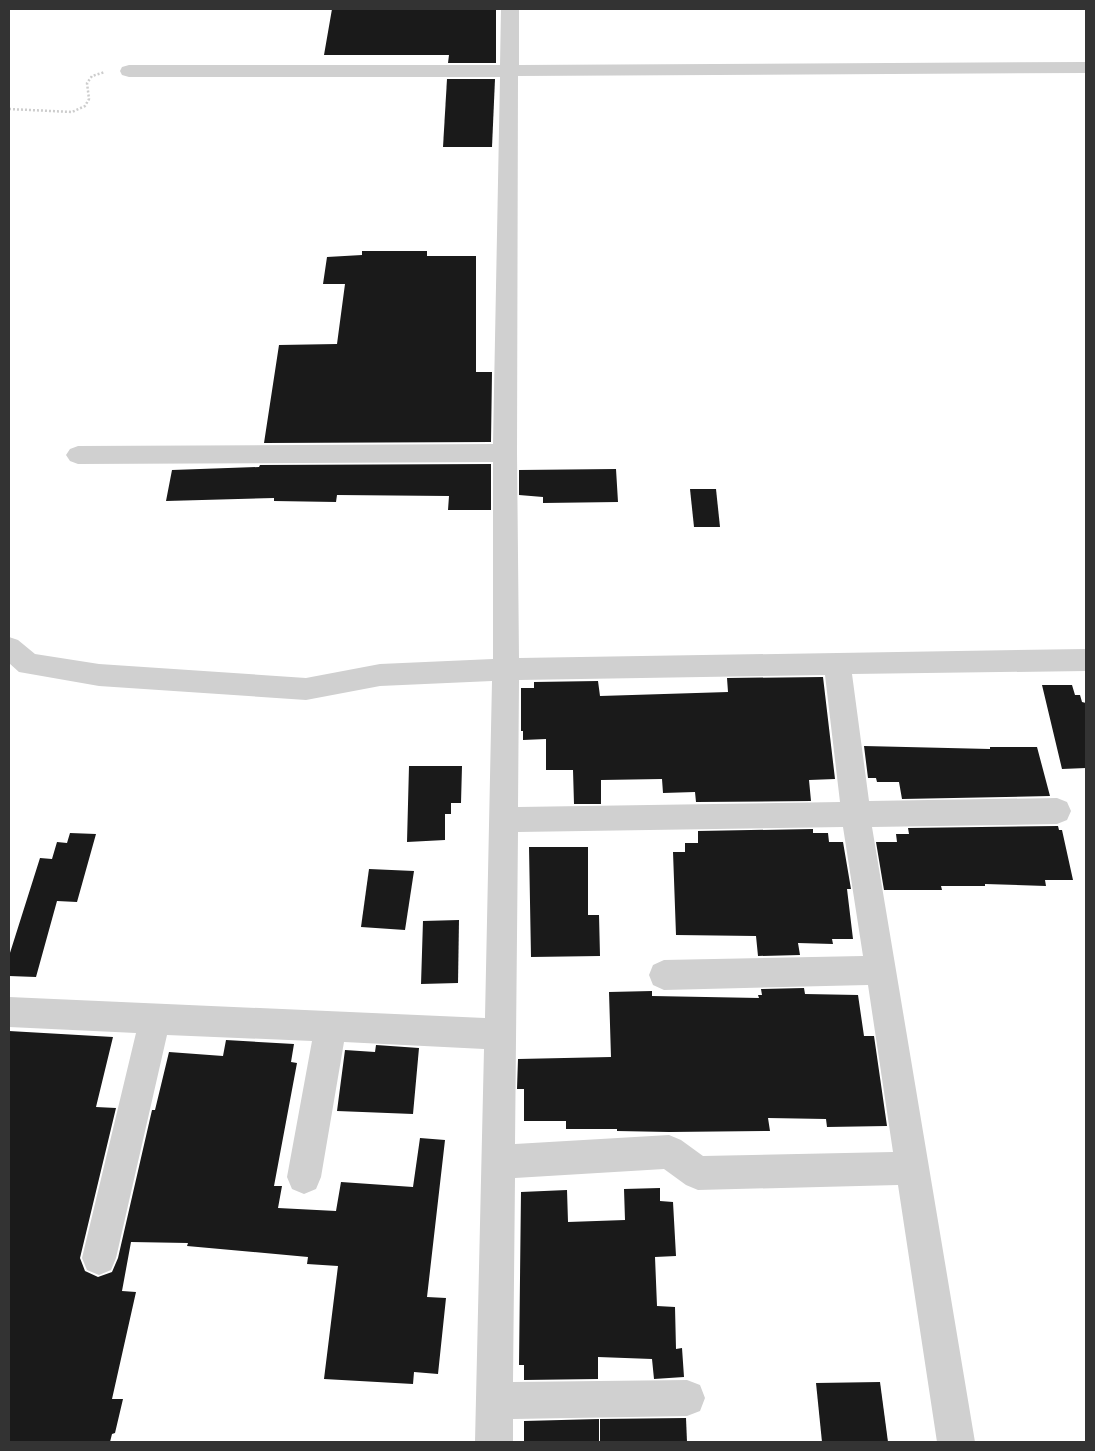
<svg xmlns="http://www.w3.org/2000/svg" width="1095" height="1451" font-family="Rubik,sans-serif">
<style>
.building{fill:#1a1a1a}
.lines{fill:none;stroke-linecap:round;stroke-linejoin:round}
.path{stroke:#cdcdcd;stroke-width:2.5;stroke-dasharray:2 2;stroke-linecap:butt}
.minor{fill:#d0d0d0;fill-rule:evenodd}
</style>
<rect width="100%" height="100%" fill="#fff"/>
<g class="building">
<path d="M332 9H496V63H448L449 55H324Z"/>
<path d="M447 79H495L492 147H443Z"/>
<path d="M362 251H427V256H476V372H492L491 442 264 443 279 345 337 344 345 284H323L327 257 362 255Z"/>
<path d="M491 464V510H448L449 496 337 495 336 502 274 501V498L166 501 172 470 259 467 260 465Z"/>
<path d="M616 469 618 502 543 503V497L519 495V470Z"/>
<path d="M690 489H716L720 527H694Z"/>
<path d="M823 677 835 779 809 780 811 801 696 802 695 792 663 793 662 779 601 780V804H574L573 770H546V739L523 740V731H521V688H534V682L598 681 600 696 728 692 727 678Z"/>
<path d="M1042 685H1072L1075 695H1080L1082 702 1086 703V768L1062 769Z"/>
<path d="M864 746 990 749V747H1037L1050 796 902 799 899 782H877L876 778H868Z"/>
<path d="M409 766H462L461 803H451V814H445V840L407 842Z"/>
<path d="M1058 826 1059 830H1062L1073 880H1045L1046 886 985 884V886H941L942 890H884L876 842H897L896 834H909L908 828Z"/>
<path d="M813 829V833H828L829 842H843L851 889H847L853 939H832L833 944 798 943 800 955 758 956 756 936 676 935 673 852H685V843H698V831Z"/>
<path d="M70 833 96 834 77 902 57 901 36 977 9 976V956L40 858 52 859 57 842 67 843Z"/>
<path d="M529 847H588V915H599L600 956 531 957Z"/>
<path d="M369 869 414 871 405 930 361 927Z"/>
<path d="M459 920 458 983 421 984 423 921Z"/>
<path d="M804 988 805 994 858 995 864 1036H874L887 1126 827 1127 826 1119 768 1118 770 1131 669 1132 617 1131V1129H566V1121H524V1089H517L518 1059 611 1057 609 992 652 991V996L759 998 758 995H762L761 989Z"/>
<path d="M9 1031 113 1037 96 1107 116 1108 80 1258 85 1271 98 1277 112 1272 118 1258 152 1110H155L169 1052 223 1056 226 1040 294 1044 291 1062 297 1063 274 1186H282L278 1208 336 1211 341 1182 413 1187 420 1138 445 1140 427 1297 446 1298 438 1374 414 1372 413 1384 324 1379 338 1266 307 1264 308 1257 187 1246 188 1243 131 1242 122 1291 136 1292 112 1399H123L115 1433 112 1434 110 1442H9Z"/>
<path d="M376 1045 419 1048 413 1114 337 1111 345 1050 375 1052Z"/>
<path d="M660 1188V1201L673 1202 676 1256 655 1257 657 1306 675 1307 676 1349 682 1348 684 1377 654 1379 652 1359 598 1357V1379L524 1380V1365H519L521 1192 567 1190 568 1222 625 1220 624 1189Z"/>
<path d="M880 1382 888 1442H822L816 1383Z"/>
<path d="M686 1418 687 1442H600V1419Z"/>
<path d="M599 1419V1442H524V1421Z"/>
</g>
<g class="lines">
<path class="path" d="M9 109 72 112 85 106 89 99 87 83 92 76 105 72"/>
<path class="minor" d="M501 9H519V65L1086 62V73L518 76 517 453 519 658 1086 649V671L852 674 869 801 1057 798 1067 802 1071 811 1067 820 1057 824 872 827 975 1442H937L898 1185 698 1190 686 1185 664 1169 515 1178 513 1382 687 1380 700 1385 705 1398 700 1411 687 1416 513 1419V1442H475L484 1049 344 1042 321 1177 316 1189 304 1194 292 1189 287 1177 312 1041 167 1035 116 1258 111 1270 99 1275 87 1270 82 1258 136 1033 9 1027V997L485 1018 492 681 380 686 306 700 99 686 19 672 9 663V637L18 640 35 654 99 664 306 678 380 664 493 659V462L78 464 70 461 66 455 70 449 78 446 493 444 500 77H129L122 75 120 71 122 67 129 65H500ZM825 675 840 802 518 807 519 680ZM843 827 863 956 664 960 653 965 649 975 653 985 664 990 868 985 893 1152 703 1156 681 1140 669 1135 515 1144 518 832Z"/>
</g>
<rect width="1095" height="1451" fill="none" stroke="#333333" stroke-width="20"/>
</svg>
